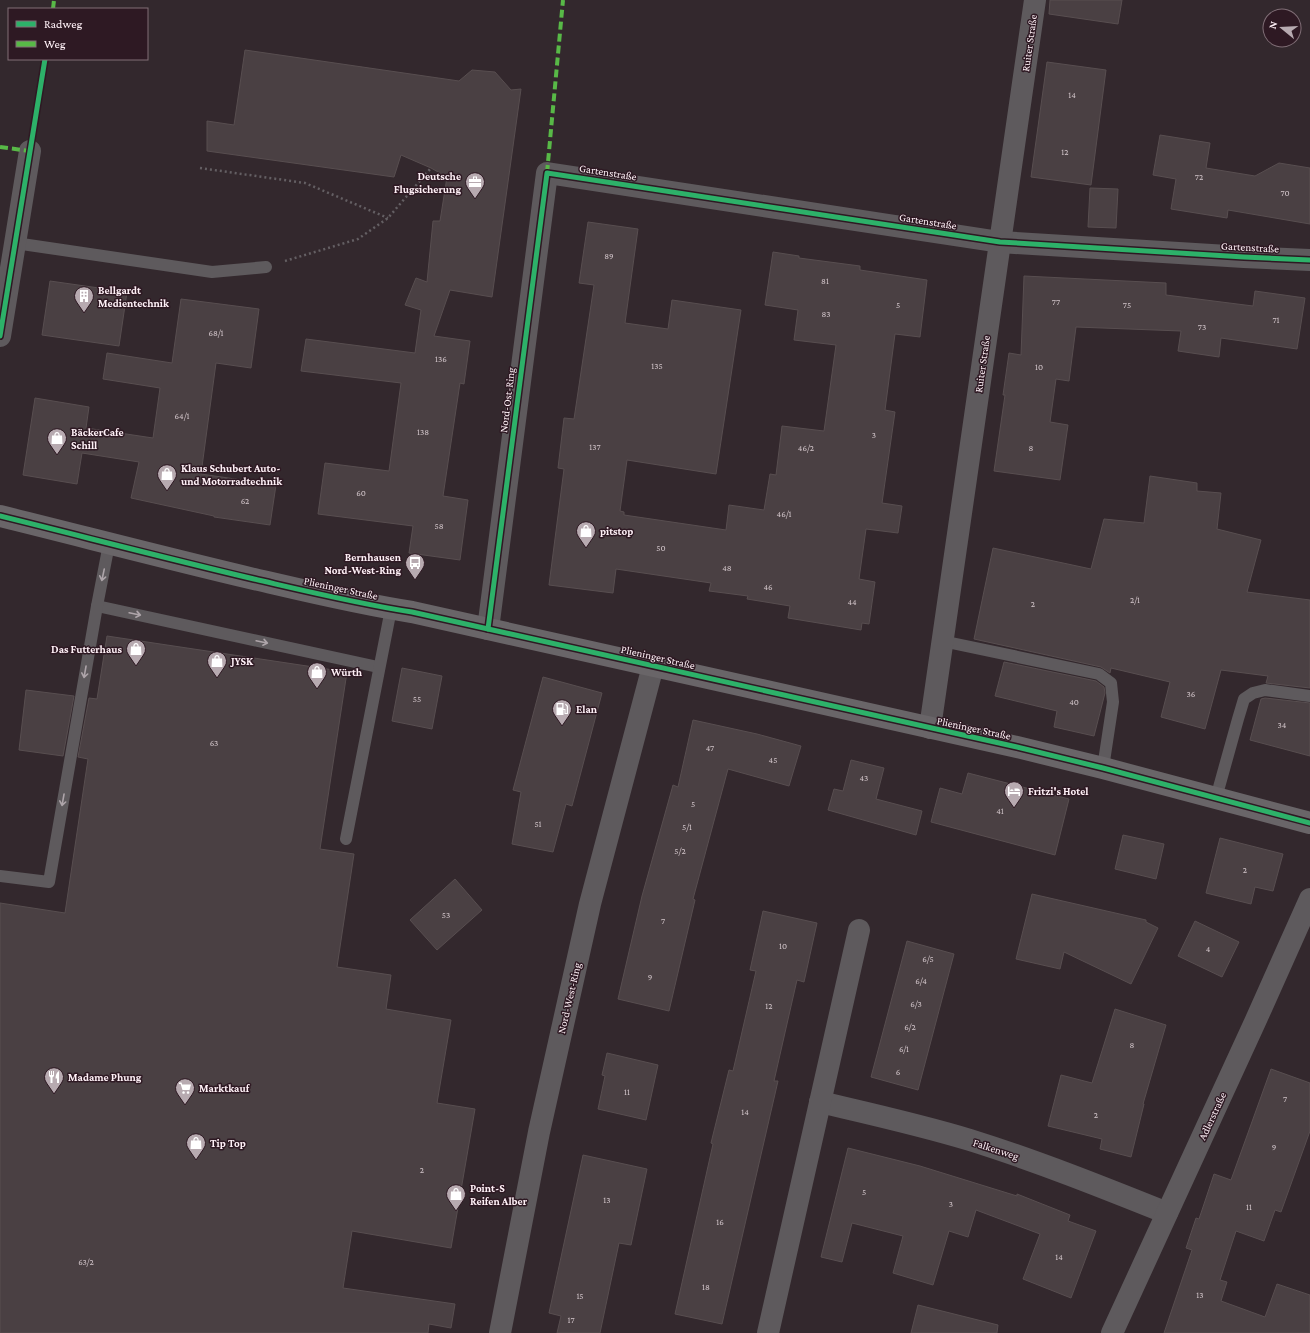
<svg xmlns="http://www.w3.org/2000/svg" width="1310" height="1333" font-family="'Crimson Pro',serif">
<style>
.building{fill:#4a4043;stroke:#584e50}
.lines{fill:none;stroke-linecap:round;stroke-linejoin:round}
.path{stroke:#645f63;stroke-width:2.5;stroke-dasharray:2 3;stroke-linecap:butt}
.service{stroke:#5e5a5d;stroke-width:12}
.minor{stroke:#5e5a5d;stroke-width:22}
.secondary{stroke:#696568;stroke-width:22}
.quiet{stroke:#58b947;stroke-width:4;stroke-dasharray:8 4;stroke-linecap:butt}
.cycleway-casing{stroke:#2e1923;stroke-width:8}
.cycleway{stroke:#2db169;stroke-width:5}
.oneway{stroke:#aea5aa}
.labels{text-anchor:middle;stroke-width:3;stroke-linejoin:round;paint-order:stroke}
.number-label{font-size:9px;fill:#d1c4c9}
.street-label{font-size:11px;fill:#fef0f6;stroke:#2e1923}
.poi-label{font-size:11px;font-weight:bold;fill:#fef0f6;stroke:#2e1923;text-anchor:start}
</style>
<rect width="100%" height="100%" fill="#33282d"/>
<g class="building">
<path d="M1050 0H1122L1118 24 1049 14Z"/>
<path d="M245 50 459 81 472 70 495 72 511 90 521 89 492 297 450 290 434 336 470 341 464 384 460 383 443 496 468 500 460 560 409 553 413 526 318 514 325 463 389 471 401 383 301 371 306 339 415 353 421 310 405 305 416 278 427 282 433 221H440L447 177 431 168 401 155 394 177 207 151V121L234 125Z"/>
<path d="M1047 62 1106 70 1091 185 1031 177Z"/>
<path d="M1160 135 1210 143 1206 168 1255 176 1279 163 1310 168V224L1228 210 1227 218 1171 209 1176 179 1153 175Z"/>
<path d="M1090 188 1118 189 1116 228 1088 227Z"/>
<path d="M588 222 638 229 625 323 668 329 672 300 741 310 716 474 627 460 620 511 624 512V515L726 530 729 505 764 510 770 474 776 475 782 426 824 431 836 345 794 340 798 310 765 305 773 252 799 256V258L860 266V270L927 280 920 337 895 334 885 410 895 412 882 503 902 506 898 533 866 529 859 579 875 582 869 624 862 623 861 630 788 618 790 606 747 599 748 596 709 591 711 583 616 569 613 593 549 585 564 469 558 468 564 418 574 419 594 285 579 283Z"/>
<path d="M1024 276 1166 283V295L1253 306 1255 291 1305 298 1297 349 1221 338 1219 357 1178 351 1181 331 1076 327 1069 381 1056 379 1050 422 1068 425 1060 480 994 471 1005 395H1003L1009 353 1021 355Z"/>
<path d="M50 281 127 292 119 346 42 335Z"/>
<path d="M181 299 259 309 251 368 216 363 201 474 276 485 270 525 214 517V516L131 498 139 462 82 453 77 484 23 475 35 398 89 407 86 428 153 438 160 388 103 379 107 353 172 363Z"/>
<path d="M1150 476 1197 483V491L1221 493 1217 529 1261 540 1247 592 1310 600V688L1266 683 1268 676 1221 670 1205 729 1161 717 1170 682 1111 668 1110 673 1101 667 974 639 993 548 1091 569 1104 519 1144 523Z"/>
<path d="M107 636 347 672 320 849 354 854 337 967 391 975 386 1009 451 1020 437 1103 475 1109 451 1248 352 1231 343 1288 455 1304 451 1328 429 1324 428 1333H0V903L65 913 88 759 78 757 89 698 97 699Z"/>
<path d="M1004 662 1096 681 1104 687 1105 693 1094 736 1054 727 1057 711 995 696Z"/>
<path d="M402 668 442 676 432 729 392 721Z"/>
<path d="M543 677 602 693 572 806 566 804 553 852 512 844 521 792 513 790Z"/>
<path d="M26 690 74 696 63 756 19 750Z"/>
<path d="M1265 698 1310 703V756L1250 740 1261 699Z"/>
<path d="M693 720 757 734 801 746 789 786 728 769 693 899 695 900 669 1011 618 999 642 896 673 785 678 787Z"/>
<path d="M851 760 884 768 876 799 922 811 916 835 828 810 834 789 843 791Z"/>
<path d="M968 773 1069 799 1055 855 931 822 940 788 962 794Z"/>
<path d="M1123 835 1164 844 1156 879 1115 869Z"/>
<path d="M1220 838 1283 854 1273 891 1255 887 1251 904 1206 893Z"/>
<path d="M455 879 482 910 437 950 410 920Z"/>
<path d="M1032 894 1146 920V922L1158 928 1131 984 1064 952 1060 969 1016 959Z"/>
<path d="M763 911 817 923 804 982 797 980 774 1081H778L722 1324 675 1314 713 1144 711 1143 729 1070 733 1071 756 971 750 970Z"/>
<path d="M1195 921 1239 942 1222 977 1178 956Z"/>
<path d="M907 941 954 954 918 1090 871 1077Z"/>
<path d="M1115 1009 1166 1025 1143 1104H1144L1131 1157 1100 1149 1102 1139 1048 1126 1061 1075 1092 1083Z"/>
<path d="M607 1053 658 1065 646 1120 598 1109 605 1076 602 1075Z"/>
<path d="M1271 1069 1310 1083V1131L1281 1212 1275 1210 1264 1241 1236 1231 1220 1280 1227 1282 1221 1301 1265 1317 1277 1284 1310 1295V1333H1164L1192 1250 1186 1248 1196 1218 1199 1219 1214 1174 1231 1180Z"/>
<path d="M848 1148 920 1166 1017 1196V1194L1070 1215 1068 1221 1096 1231 1071 1298 1023 1279 1040 1234 976 1210 968 1237 949 1231 933 1285 893 1273 903 1236 852 1223 842 1262 821 1257Z"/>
<path d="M583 1155 647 1169 631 1245 619 1243 600 1333H557L561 1316 549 1313Z"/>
<path d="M918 1305 998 1325 997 1333H911Z"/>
</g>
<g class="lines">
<g class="path">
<path d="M200 168 305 183 388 218"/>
<path d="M285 261 358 239 388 218 431 168"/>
</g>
<g class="service">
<path d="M15 243 212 272 266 267"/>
<path d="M97 606 378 667"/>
<path d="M942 641 1099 674 1111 683 1113 702 1103 768"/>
<path d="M1216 798 1238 719 1244 699 1253 693 1265 690 1310 696"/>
<path d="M346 839 391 609"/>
<path d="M0 876 49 882 97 606 109 544"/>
</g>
<g class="minor">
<path d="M0 336 30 151"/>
<path d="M488 629 547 173 1000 242 1244 257 1310 260"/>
<path d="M930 728 1035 0"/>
<path d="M820 1102C871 1114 921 1125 970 1140 1037 1161 1102 1187 1167 1213"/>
<path d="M500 1333 539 1132 590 904 653 666"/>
<path d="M768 1333 859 930"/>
<path d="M1112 1333 1255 1022 1310 899"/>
</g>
<path class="secondary" d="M0 516C85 537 169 559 254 579 306 591 359 604 412 612L1017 747 1103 768 1310 823"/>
<g class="quiet">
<path d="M53 9 54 0"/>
<path d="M0 147 30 151 31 148"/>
<path d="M547 173 563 0"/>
</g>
<defs>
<g id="cycleway">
<path d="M0 336 45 59"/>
<path d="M0 516C85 537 169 559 254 579 306 591 359 604 412 612L1017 747 1103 768 1310 823"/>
<path d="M488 629 547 173 1000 242 1244 257 1310 260"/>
</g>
</defs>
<use href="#cycleway" class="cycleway-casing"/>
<use href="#cycleway" class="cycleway"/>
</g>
<defs><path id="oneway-shaft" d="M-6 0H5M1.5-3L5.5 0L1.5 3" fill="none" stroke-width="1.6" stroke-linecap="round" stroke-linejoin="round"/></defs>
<g class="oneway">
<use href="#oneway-shaft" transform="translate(103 575) rotate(102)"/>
<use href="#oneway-shaft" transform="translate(135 614) rotate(12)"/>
<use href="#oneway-shaft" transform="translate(262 642) rotate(12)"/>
<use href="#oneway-shaft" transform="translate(85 672) rotate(100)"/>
<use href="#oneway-shaft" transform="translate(63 800) rotate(100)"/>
</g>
<defs>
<symbol id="office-pin" viewBox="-11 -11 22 30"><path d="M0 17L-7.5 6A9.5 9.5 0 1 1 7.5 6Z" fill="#b7aab0" stroke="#2e1923"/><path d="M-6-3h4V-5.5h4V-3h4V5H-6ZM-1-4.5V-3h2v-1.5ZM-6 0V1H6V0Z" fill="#fff"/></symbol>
<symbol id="building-pin" viewBox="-11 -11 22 30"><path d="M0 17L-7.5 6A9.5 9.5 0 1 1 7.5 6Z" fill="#b7aab0" stroke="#2e1923"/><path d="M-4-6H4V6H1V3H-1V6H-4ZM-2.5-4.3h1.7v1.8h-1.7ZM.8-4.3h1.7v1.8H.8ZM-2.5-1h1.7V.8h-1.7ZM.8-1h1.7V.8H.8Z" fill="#fff"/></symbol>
<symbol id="shop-pin" viewBox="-11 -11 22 30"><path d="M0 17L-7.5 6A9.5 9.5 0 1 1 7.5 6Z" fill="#b7aab0" stroke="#2e1923"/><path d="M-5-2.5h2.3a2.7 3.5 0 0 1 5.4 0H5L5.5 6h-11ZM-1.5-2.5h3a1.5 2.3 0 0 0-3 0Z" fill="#fff"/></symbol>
<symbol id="bus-pin" viewBox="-11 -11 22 30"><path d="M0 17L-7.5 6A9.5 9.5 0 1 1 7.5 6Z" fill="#b7aab0" stroke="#2e1923"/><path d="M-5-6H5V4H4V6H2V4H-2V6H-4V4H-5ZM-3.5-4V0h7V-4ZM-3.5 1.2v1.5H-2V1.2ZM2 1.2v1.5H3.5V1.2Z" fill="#fff"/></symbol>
<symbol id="fuel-pin" viewBox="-11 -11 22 30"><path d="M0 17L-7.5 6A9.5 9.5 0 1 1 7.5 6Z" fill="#b7aab0" stroke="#2e1923"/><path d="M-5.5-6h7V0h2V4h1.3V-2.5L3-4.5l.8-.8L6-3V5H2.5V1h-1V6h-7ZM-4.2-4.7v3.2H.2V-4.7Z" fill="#fff"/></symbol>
<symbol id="hotel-pin" viewBox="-11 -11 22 30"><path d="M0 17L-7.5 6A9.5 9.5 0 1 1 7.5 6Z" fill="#b7aab0" stroke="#2e1923"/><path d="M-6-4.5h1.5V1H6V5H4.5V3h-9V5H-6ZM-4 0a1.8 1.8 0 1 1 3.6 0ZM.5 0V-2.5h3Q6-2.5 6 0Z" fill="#fff"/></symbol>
<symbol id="restaurant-pin" viewBox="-11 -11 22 30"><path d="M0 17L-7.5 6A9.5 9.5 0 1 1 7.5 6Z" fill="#b7aab0" stroke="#2e1923"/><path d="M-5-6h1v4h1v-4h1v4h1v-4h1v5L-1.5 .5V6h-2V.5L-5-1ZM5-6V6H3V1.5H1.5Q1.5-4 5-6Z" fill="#fff"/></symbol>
<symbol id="supermarket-pin" viewBox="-11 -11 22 30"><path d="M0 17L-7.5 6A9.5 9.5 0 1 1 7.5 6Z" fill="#b7aab0" stroke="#2e1923"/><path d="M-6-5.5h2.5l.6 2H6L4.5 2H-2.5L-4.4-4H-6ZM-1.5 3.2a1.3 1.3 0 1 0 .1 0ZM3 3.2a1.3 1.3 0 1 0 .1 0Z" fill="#fff"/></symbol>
</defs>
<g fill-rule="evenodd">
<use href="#office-pin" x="464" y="171" width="22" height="30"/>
<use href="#building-pin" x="73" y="285" width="22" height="30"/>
<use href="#shop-pin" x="46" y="427" width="22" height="30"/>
<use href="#shop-pin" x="156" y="463" width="22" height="30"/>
<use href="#shop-pin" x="575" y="520" width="22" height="30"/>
<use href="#bus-pin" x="404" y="552" width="22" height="30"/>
<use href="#shop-pin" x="125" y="638" width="22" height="30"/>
<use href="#shop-pin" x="206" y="650" width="22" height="30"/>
<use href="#shop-pin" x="306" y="661" width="22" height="30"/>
<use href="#fuel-pin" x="551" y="698" width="22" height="30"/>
<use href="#hotel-pin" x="1003" y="780" width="22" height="30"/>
<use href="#restaurant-pin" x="43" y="1066" width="22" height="30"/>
<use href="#supermarket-pin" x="174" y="1077" width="22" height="30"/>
<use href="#shop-pin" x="185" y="1132" width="22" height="30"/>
<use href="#shop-pin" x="445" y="1183" width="22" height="30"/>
</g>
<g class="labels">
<g class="number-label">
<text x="1072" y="98">14</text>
<text x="1065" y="155">12</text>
<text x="1199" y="180">72</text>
<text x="1285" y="196">70</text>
<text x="609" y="259">89</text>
<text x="825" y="284">81</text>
<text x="1056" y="305">77</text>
<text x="898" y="308">5</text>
<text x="1127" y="308">75</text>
<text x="826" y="317">83</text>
<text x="1276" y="323">71</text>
<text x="1202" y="330">73</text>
<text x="216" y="336">68/1</text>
<text x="441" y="362">136</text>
<text x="657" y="369">135</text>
<text x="1039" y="370">10</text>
<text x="182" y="419">64/1</text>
<text x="423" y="435">138</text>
<text x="874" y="438">3</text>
<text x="595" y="450">137</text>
<text x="806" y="451">46/2</text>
<text x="1031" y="451">8</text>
<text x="361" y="496">60</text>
<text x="245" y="504">62</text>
<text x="784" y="517">46/1</text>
<text x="439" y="529">58</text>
<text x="661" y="551">50</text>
<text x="727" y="571">48</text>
<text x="768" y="590">46</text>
<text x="1135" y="603">2/1</text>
<text x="852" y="605">44</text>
<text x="1033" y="607">2</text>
<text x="1191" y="697">36</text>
<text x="417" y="702">55</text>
<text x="1074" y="705">40</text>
<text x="1282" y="728">34</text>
<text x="214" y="746">63</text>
<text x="710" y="751">47</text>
<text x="773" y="763">45</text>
<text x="864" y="781">43</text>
<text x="693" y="807">5</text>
<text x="1000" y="814">41</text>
<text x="538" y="827">51</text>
<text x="687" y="830">5/1</text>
<text x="680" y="854">5/2</text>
<text x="1245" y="873">2</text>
<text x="446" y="918">53</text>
<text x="663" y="924">7</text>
<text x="783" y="949">10</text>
<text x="1208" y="952">4</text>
<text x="928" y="962">6/5</text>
<text x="650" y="980">9</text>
<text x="921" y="984">6/4</text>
<text x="916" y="1007">6/3</text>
<text x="769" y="1009">12</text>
<text x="910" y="1030">6/2</text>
<text x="1132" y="1048">8</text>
<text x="904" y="1052">6/1</text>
<text x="898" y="1075">6</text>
<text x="627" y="1095">11</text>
<text x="1285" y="1102">7</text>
<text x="745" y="1115">14</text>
<text x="1096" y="1118">2</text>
<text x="1274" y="1150">9</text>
<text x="422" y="1173">2</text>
<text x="864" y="1195">5</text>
<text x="607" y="1203">13</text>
<text x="951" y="1207">3</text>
<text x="1249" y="1210">11</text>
<text x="720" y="1225">16</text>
<text x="1059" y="1260">14</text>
<text x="86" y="1265">63/2</text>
<text x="706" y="1290">18</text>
<text x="1200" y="1298">13</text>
<text x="580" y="1299">15</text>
<text x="571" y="1323">17</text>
</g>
<g class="street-label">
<text transform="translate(1029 43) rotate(-82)" y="4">Ruiter Straße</text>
<text transform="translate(608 172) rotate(9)" y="4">Gartenstraße</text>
<text transform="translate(928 221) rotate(9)" y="4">Gartenstraße</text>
<text transform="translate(1250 247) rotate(3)" y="4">Gartenstraße</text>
<text transform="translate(982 364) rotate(-82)" y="4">Ruiter Straße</text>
<text transform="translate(507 400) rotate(-83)" y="4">Nord-Ost-Ring</text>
<text transform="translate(341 588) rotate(12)" y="4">Plieninger Straße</text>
<text transform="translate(658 657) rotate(13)" y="4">Plieninger Straße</text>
<text transform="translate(974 728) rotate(12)" y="4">Plieninger Straße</text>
<text transform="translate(569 998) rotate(-77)" y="4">Nord-West-Ring</text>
<text transform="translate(1212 1116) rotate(-65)" y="4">Adlerstraße</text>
<text transform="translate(996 1149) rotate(18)" y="4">Falkenweg</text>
</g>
<g class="poi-label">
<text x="461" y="180" text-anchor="end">Deutsche<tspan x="461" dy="13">Flugsicherung</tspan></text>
<text x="98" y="294">Bellgardt<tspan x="98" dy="13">Medientechnik</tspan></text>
<text x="71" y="436">BäckerCafe<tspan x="71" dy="13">Schill</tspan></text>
<text x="181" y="472">Klaus Schubert Auto-<tspan x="181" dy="13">und Motorradtechnik</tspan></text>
<text x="600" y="535">pitstop</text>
<text x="401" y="561" text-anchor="end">Bernhausen<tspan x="401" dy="13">Nord-West-Ring</tspan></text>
<text x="122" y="653" text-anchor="end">Das Futterhaus</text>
<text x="231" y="665">JYSK</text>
<text x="331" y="676">Würth</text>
<text x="576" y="713">Elan</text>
<text x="1028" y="795">Fritzi's Hotel</text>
<text x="68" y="1081">Madame Phung</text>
<text x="199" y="1092">Marktkauf</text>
<text x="210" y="1147">Tip Top</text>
<text x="470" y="1192">Point-S<tspan x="470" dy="13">Reifen Alber</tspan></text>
</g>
</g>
<rect x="8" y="8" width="140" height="52" fill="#2e1923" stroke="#816f77"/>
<rect x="16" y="21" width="20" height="6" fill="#2db169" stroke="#816f77"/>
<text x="44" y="28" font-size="12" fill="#fef0f6">Radweg</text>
<rect x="16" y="41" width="20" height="6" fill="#58b947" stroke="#816f77"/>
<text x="44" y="48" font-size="12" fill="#fef0f6">Weg</text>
<g transform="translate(1282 28) rotate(288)"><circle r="19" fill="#2e1923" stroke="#816f77"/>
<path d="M0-3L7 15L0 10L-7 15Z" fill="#b7aab0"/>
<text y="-6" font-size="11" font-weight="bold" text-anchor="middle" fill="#fef0f6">N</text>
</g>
</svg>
